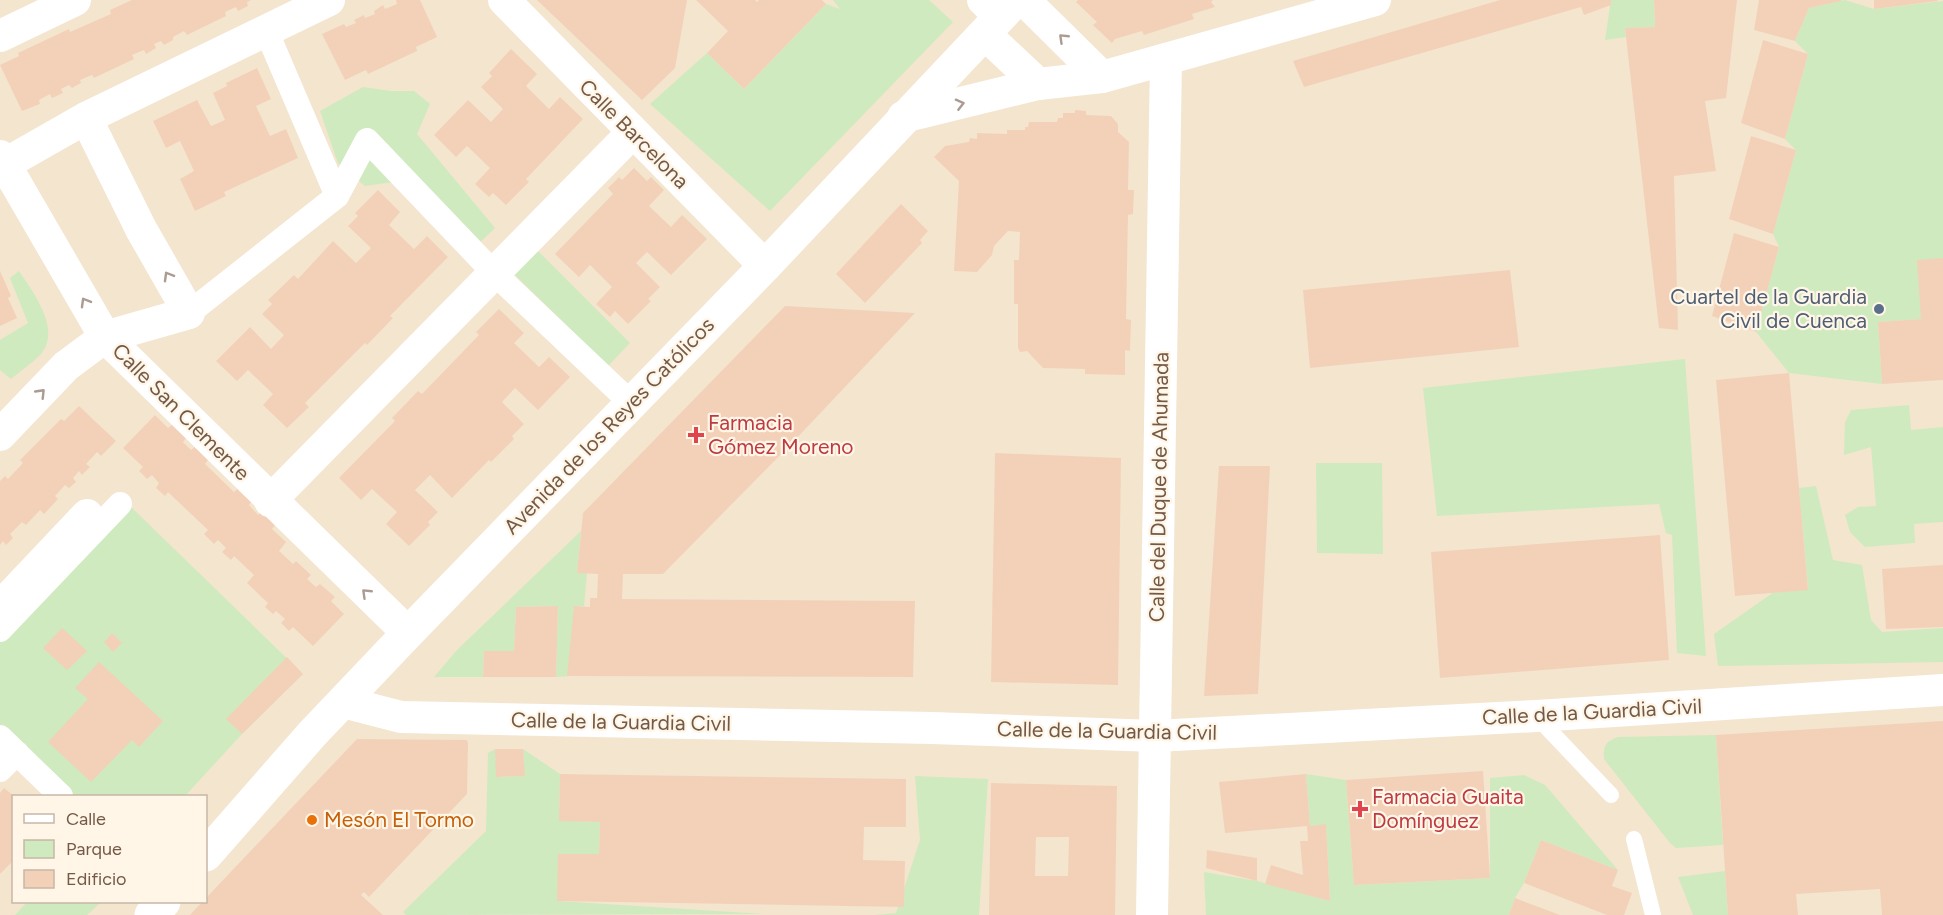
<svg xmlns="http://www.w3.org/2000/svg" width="1943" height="915" font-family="Figtree,sans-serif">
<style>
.residential{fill:#f4e5cf;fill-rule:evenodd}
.green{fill:#cfeabf}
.building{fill:#f3d1b8;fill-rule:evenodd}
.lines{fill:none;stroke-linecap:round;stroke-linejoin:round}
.service{stroke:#fff;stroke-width:16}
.pedestrian{stroke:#fff;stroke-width:24}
.minor{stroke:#fff;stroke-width:32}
.secondary{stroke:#fff;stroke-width:33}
.oneway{stroke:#ac9b91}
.service-dot{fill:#5c6f8a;stroke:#fff6e7;stroke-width:2}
.health-dot{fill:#e0444e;stroke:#fff6e7;stroke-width:2}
.food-dot{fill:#e8710a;stroke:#fff6e7;stroke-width:2}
.labels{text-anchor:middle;stroke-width:4.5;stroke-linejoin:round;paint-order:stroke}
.street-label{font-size:21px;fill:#745947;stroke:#fff6e7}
.service-label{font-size:21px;fill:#4e5e75;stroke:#fff6e7;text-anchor:end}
.health-label{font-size:21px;fill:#be3a42;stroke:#fff6e7;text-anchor:start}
.food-label{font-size:21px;fill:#c56008;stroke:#fff6e7;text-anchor:start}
</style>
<rect width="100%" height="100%" fill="#fdf3e1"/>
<path class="residential" d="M0 0H1943V915H0ZM14 796H206V902H14Z"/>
<g class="green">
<path d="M833 0H929L953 22 770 211 650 104 707 53 744 89 826 4 840 9Z"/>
<path d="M1611 0H1654L1655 27 1625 28 1626 37 1605 40Z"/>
<path d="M1845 0 1874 9 1943 1V258L1921 319 1878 322 1882 384 1789 373 1756 332 1779 247 1773 234 1796 150 1785 139 1808 54 1795 41 1809 8Z"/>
<path d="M363 87 391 91H414L430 104 417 134 495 228 480 242 415 179 365 186 338 163 320 111Z"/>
<path d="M538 251 630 343 608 366 514 274Z"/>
<path d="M19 271C33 292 63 331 40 355 31 364 20 371 11 379L0 370V340L28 323 10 278Z"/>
<path d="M1685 359 1706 656 1677 653 1672 535 1666 533 1659 504 1437 516 1423 388Z"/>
<path d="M1909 405 1911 430 1943 427V522L1914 524 1915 543 1865 547 1850 532 1845 515 1858 507 1876 506 1871 447 1844 455 1845 422 1851 410Z"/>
<path d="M1316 463H1382L1383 554 1317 553Z"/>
<path d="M1816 486 1833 560 1862 565 1871 620 1882 632 1943 628V662L1718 666 1714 634 1774 592 1808 589 1799 488Z"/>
<path d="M131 507 303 674 242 734 185 796H73L0 729V642Z"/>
<path d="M581 531 577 573H587L584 606 574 607 571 676 556 677 558 606 516 607 514 651H484L483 677H434L457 650Z"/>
<path d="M1716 735 1723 845 1676 848 1670 843 1604 759C1603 746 1605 742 1618 737Z"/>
<path d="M495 749 497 777 524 776 523 749 560 774 559 820 600 822 599 854H558V901L765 914 406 915 403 912 486 831 488 753Z"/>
<path d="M1306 774 1346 780 1354 885 1490 878V778L1524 775 1545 785 1618 870 1541 840 1524 883 1515 898 1509 915H1206L1204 872 1257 881 1330 901 1326 825 1310 826Z"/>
<path d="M915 776 988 779 979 915H875L896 913 920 840Z"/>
<path d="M1725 871 1728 915H1693L1678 877Z"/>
<path d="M27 902H99L100 903 87 915H15Z"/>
</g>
<g class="building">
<path d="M132 0H251L247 2 248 6 238 11 236 7 225 12 226 16 187 35 184 31 173 37V40L164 45 161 41 154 44 156 48 146 54 144 50 132 55 134 59 94 78 92 75 80 80 81 83 72 88 69 85 61 89 63 93 52 98 50 94 39 100 40 104 22 111 0 65 19 56 18 53 69 29 70 32 111 14 110 10Z"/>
<path d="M396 0H420L437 37 416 47 417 51 368 74 366 70 345 80 322 34 344 24 346 27 356 23 354 20 364 15 365 18 375 14 374 11 383 5 385 9 397 4Z"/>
<path d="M537 0H687L675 68 642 100Z"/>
<path d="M696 0H755L757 2 759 0H822L826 4 744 89 707 53 728 31Z"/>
<path d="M1078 0H1213L1211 2 1215 7 1192 14 1194 19 1144 35 1142 31 1115 39 1112 43 1093 25 1097 22 1076 2Z"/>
<path d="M1500 0H1611V5L1584 15 1581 7 1304 87 1293 61Z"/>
<path d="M1654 0H1737L1726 98 1705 101 1716 171 1674 176 1678 330 1659 328 1625 28 1655 27Z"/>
<path d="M1759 0H1841V1L1809 8 1795 41 1754 30Z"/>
<path d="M1874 0H1937L1938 1 1874 9Z"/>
<path d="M1763 40 1808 54 1785 139 1741 123Z"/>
<path d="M511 49 537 74 526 86 549 109 560 97 583 119 526 179 529 182 506 205 493 193 489 197 475 184 490 168 467 146 456 157 434 135 468 100 491 122 503 109 481 87 492 76 489 73Z"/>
<path d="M257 68 271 99 256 106 270 136 286 129 298 158 224 192 226 196 195 211 180 179 194 171 180 141 166 148 153 121 197 100 211 126 225 120 213 93 227 86 226 83Z"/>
<path d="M1075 110 1086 111V115L1111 116 1118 124V132L1129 142 1128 190H1134L1133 214 1128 215 1126 319 1131 320 1130 351 1125 350V375L1085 374V369L1043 368 1027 351 1020 352 1018 348V304H1014V260H1019L1020 232 1008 231 994 246 992 255 977 272 954 271 959 181 934 157 945 146 969 142 970 138 977 139V133L1007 134V130H1025V127H1028L1029 122H1057L1058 118H1063V113H1075Z"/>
<path d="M1751 136 1796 150 1773 234 1729 219Z"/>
<path d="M634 168 647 181 651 177 664 190 649 206 671 227 682 215 707 239 671 275 647 252 636 263 660 287 648 299 651 301 628 324 615 311 610 317 596 304 612 287 590 265 579 277 555 254 613 194 608 188 619 177 622 180Z"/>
<path d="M378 190 400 212 389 225 414 249 427 236 448 257 390 316 393 318 367 345 365 343 305 403 309 407 287 428 263 405 273 394 248 370 237 381 216 361 250 327 271 349 284 335 262 314 272 304 268 300 294 275 298 279 333 241 356 263 371 248 348 226 358 216 355 213Z"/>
<path d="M901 204 928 231 920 240 922 243 865 303 836 274Z"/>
<path d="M1734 233 1779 247 1756 332 1712 316Z"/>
<path d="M1943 258V380L1882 384 1878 322 1921 319 1917 260Z"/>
<path d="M1510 270 1519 347 1310 368 1303 290Z"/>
<path d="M0 271 11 296 8 298 17 318 0 326Z"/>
<path d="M785 306 915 313 793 442 663 574H623L622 599 915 601 913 677 567 676 574 606 590 607V598H597L598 574 577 573 583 513Z"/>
<path d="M499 309 524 333 514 343 539 367 549 357 570 377 538 410 515 388 502 402 524 424 512 436 514 439 491 462 489 460 452 498 430 475 415 490 438 512 428 522 430 525 409 546 386 524 397 512 372 489 361 500 339 478 395 421 392 418 418 391 422 394 479 335 476 332Z"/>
<path d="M1789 373 1808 590 1735 596 1716 380Z"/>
<path d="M79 406 116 441 101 456 97 452 86 464 90 467 82 475 79 471 73 478 76 482 69 488 65 485 55 496 58 499 44 514 40 510 26 525 22 522 10 534 13 538 6 545 3 541 0 545V481L5 476 8 479 23 463 20 460 61 419 64 421Z"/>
<path d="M155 415 168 428 172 425 186 438 183 442 191 450 195 447 208 460 205 464 234 492 237 489 251 502 249 505 258 515 261 512 275 525 272 529 286 542 279 551 293 564 296 561 311 575 307 579 316 587 320 584 335 597 331 601 344 614 313 646 293 627 289 631 281 623 285 619 276 611 273 614 265 607 268 603 247 583 254 575 234 556 231 560 222 552 226 548 218 540 214 544 204 534 208 530 168 492 165 496 156 488 159 483 152 475 147 479 139 471 143 467 123 448Z"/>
<path d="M995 453 1121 458 1118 685 991 682Z"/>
<path d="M1219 466H1270L1258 694 1204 696Z"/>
<path d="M1660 535 1669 660 1440 678 1431 552Z"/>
<path d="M1943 565V627L1886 629 1882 569Z"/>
<path d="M558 606 556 677H483L484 651H514L516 607Z"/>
<path d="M62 628 87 651 67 670 43 648Z"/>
<path d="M112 633 122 643 113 652 104 642Z"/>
<path d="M287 657 303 674 242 734 226 719Z"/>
<path d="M99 662 163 721 139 747 132 740 91 782 48 742 88 699 75 688Z"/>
<path d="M1943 721V915H1882L1880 889 1796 894 1798 915H1728L1716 735Z"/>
<path d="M357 739 467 740 468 743 467 794 369 897 364 892 361 895 383 915H190L202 902H206V898Z"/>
<path d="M495 749H523L525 776 496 777Z"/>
<path d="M1483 771 1490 878 1354 885 1346 780Z"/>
<path d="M560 774 906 779V827H864L863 860 905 861 904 907 557 901 558 854H599L600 822 559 821Z"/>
<path d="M1306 774 1310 826 1326 824 1330 901 1265 884 1271 865 1303 875 1300 841H1308L1307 826 1225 833 1219 782Z"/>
<path d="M991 783 1117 786 1115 915H989ZM1036 837H1069L1068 876H1035Z"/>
<path d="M4 788 14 796V860L0 874V793Z"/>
<path d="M1541 840 1618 870 1612 886 1632 893 1624 915H1607L1524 883Z"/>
<path d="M1207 850 1257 858V881L1206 868Z"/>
<path d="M1515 898 1560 915H1509Z"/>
</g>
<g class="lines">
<g class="service">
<path d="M1536 716 1611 795"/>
<path d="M1634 839 1653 915"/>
</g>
<g class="pedestrian">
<path d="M266 30 337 196 367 140 494 273 632 404"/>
<path d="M189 313 337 196"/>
<path d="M0 630 120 504"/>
<path d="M0 737 61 796"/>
<path d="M0 770 17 753"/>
</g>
<g class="minor">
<path d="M504 0 765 266"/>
<path d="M983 0 1000 17"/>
<path d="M1024 0 1102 77"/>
<path d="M985 34 1038 84"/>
<path d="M0 36 75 0"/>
<path d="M903 117 1038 84 1102 77 1375 0"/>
<path d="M0 156 105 337 408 633"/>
<path d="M5 164 86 118 329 0"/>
<path d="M0 435 66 366 105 337 189 313 141 229 86 118"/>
<path d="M270 501 632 133"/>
<path d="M0 607 87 515"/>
<path d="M343 702 401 717 932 728 1155 736 1536 716 1943 690"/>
<path d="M1152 915 1166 59"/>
</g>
<g class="secondary">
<path d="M206 855 312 734 408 633 765 266 1016 0"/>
<path d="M151 915 164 902"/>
</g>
</g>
<defs><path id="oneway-chevron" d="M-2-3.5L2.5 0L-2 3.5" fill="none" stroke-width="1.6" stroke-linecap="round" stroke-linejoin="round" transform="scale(1.5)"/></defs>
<g class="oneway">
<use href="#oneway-chevron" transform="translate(1063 38) rotate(-136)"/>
<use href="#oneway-chevron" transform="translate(960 104) rotate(-14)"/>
<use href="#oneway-chevron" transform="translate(168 276) rotate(-120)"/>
<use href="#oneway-chevron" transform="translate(85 302) rotate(-120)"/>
<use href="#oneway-chevron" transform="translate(41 393) rotate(-46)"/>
<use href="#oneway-chevron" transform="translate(366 593) rotate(-136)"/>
</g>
<circle class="service-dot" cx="1879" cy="309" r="6"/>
<g class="health-dot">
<path d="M693 426h6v6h6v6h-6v6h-6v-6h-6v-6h6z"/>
<path d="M1357 800h6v6h6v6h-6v6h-6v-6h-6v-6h6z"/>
</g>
<circle class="food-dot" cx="312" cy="820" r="6"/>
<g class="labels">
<g class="street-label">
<text transform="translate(634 134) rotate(45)" y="7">Calle Barcelona</text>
<text transform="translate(181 412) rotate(45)" y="7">Calle San Clemente</text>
<text transform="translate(609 426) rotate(-46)" y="7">Avenida de los Reyes Católicos</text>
<text transform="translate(1159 487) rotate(-89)" y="7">Calle del Duque de Ahumada</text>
<text transform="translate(1592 712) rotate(-3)" y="7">Calle de la Guardia Civil</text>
<text transform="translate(621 722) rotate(1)" y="7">Calle de la Guardia Civil</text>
<text transform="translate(1107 731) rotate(1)" y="7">Calle de la Guardia Civil</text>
</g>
<g class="service-label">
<text x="1867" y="304">Cuartel de la Guardia<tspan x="1867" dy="24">Civil de Cuenca</tspan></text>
</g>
<g class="health-label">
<text x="708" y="430">Farmacia<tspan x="708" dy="24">Gómez Moreno</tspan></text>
<text x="1372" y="804">Farmacia Guaita<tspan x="1372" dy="24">Domínguez</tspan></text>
</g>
<g class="food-label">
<text x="324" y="827">Mesón El Tormo</text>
</g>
</g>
<rect x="12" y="795" width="195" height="108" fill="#fff6e7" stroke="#c7b7a7" stroke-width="1.5"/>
<rect x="24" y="814" width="30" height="9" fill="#ffffff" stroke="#c7b7a7" stroke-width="1.5"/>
<text x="66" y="825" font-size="18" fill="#745947">Calle</text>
<rect x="24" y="840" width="30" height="18" fill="#cfeabf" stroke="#c7b7a7" stroke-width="1.5"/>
<text x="66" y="855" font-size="18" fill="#745947">Parque</text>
<rect x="24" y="870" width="30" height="18" fill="#f3d1b8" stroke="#c7b7a7" stroke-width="1.5"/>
<text x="66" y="885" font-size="18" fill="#745947">Edificio</text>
</svg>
